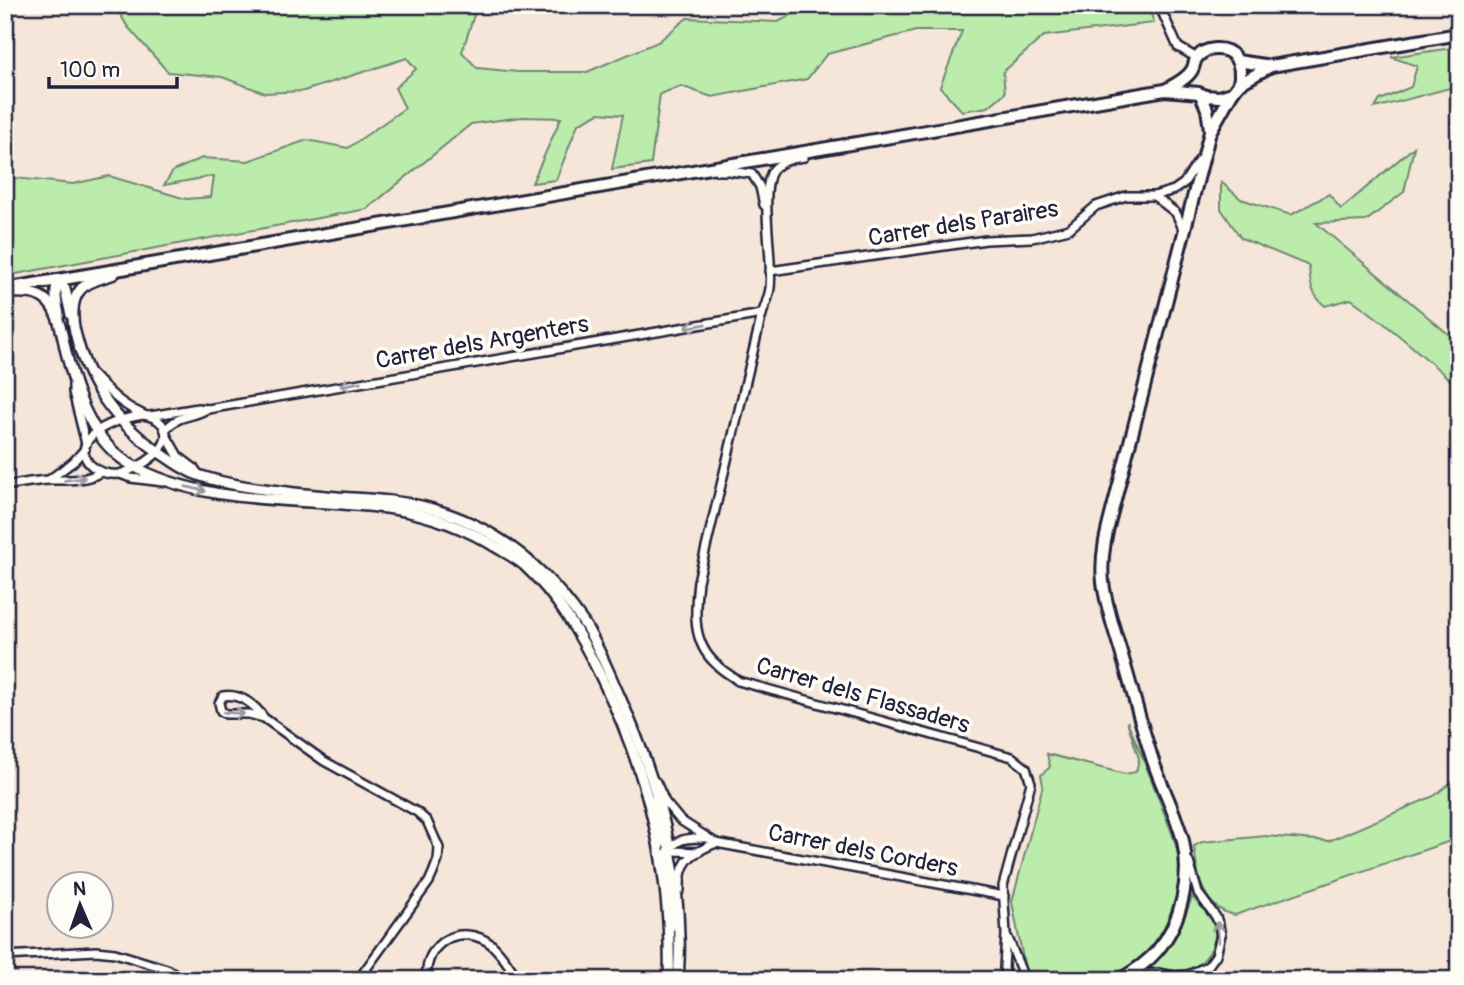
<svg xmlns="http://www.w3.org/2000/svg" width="1464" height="985" font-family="Pangolin,sans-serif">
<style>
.green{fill:#bbecab;stroke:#6e8773;stroke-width:2}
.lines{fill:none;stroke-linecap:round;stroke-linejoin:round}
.minor-casing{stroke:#22223b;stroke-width:12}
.tertiary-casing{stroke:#22223b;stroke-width:14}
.secondary-casing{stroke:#22223b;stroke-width:16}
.minor{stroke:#fdfcf7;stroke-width:7}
.tertiary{stroke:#fdfcf7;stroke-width:9}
.secondary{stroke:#fdfcf7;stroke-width:10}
.oneway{stroke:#9a9aa2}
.labels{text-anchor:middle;stroke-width:7;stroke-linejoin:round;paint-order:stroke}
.street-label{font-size:24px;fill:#22223b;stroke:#fdfcf7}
</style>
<rect width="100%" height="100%" fill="#f5e6d9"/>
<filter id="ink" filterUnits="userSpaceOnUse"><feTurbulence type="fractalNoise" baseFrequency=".0143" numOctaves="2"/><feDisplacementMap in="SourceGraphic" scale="14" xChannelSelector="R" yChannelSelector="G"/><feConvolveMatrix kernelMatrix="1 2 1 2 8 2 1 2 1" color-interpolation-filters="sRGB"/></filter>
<g filter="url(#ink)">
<g class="green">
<path d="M115 5H467L475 12 462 52 477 68 518 72H587L658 42 687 18 778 22 810 5H855L868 14 949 5H1148L1154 23 1044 36 1003 72 1005 93 988 107 962 111 940 87 962 31H916L827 54 807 79 712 97 681 86 660 94 651 164 612 169 623 115 599 113 578 124 556 180 532 183 561 118 522 117 471 124 367 209 5 276V177L73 184 109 176 186 199 211 197 214 176 164 185 173 171 202 158 248 161 307 140 348 148 405 108 395 88 416 69 407 58 304 91 265 93 222 77 168 72 127 26Z"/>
<path d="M1459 47V116L1457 86 1375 108 1380 100 1411 87 1417 66 1391 57Z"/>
<path d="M1414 147 1404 192 1366 221 1316 223 1459 343V388C1424 356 1390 326 1351 299L1325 306C1311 294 1310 284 1309 266L1241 238 1221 209V182L1241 199 1291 215 1329 194 1341 209Z"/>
<path d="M1127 721C1140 751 1152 780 1163 810 1170 827 1177 844 1179 862 1182 888 1169 926 1151 947 1139 960 1116 978 1097 980 1077 982 1054 980 1033 980L1025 969 1012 902 1043 785 1041 775 1050 767 1047 754 1125 774 1136 772 1139 759Z"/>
<path d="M1459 776V838L1235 915C1202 909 1197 874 1194 846L1202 842 1266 836 1329 841 1434 796Z"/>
<path d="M1192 897C1199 905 1209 914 1213 923 1221 944 1204 966 1184 971 1174 973 1161 969 1150 969 1169 947 1183 925 1192 897Z"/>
</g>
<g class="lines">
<defs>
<g id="minor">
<path d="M1159 5 1178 47 1197 58"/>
<path d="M804 157C793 159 782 160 774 169 758 186 774 262 770 288 769 297 765 306 762 314L698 581C695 610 691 642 716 664 722 671 731 675 738 681L1012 757 1026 768 1031 783 1003 886 1006 934 1004 968 1007 980"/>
<path d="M718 171H729L752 174 760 187 764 205"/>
<path d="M1154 196 1176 213 1184 231"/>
<path d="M770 271 986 240 1032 238 1069 229 1096 206 1126 196H1154L1174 190 1184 183 1199 160"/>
<path d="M92 374C109 392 120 404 142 414"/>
<path d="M73 384V392L86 444"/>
<path d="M143 415C151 416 157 418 162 424 179 447 137 470 119 474 100 477 73 459 89 439 101 424 125 418 143 415Z"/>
<path d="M150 416 198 408 208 409 762 314"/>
<path d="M165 430C180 413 190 419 207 409"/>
<path d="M166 435 178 456 194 468 199 475"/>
<path d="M120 474 131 478 163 482"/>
<path d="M50 479 73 462 85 449"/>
<path d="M5 486C20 484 36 480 51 480 67 480 86 481 101 472"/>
<path d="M264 718C255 705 240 693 223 696L219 703 221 711 226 714H249L264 718 324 761 417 812 427 821 439 848 438 860 433 873 429 882 358 980"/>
<path d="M656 782 665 802 680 820 716 843 1004 896"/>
<path d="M653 799 662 839 673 851 699 852"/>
<path d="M680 890C679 861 691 853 716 843"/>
<path d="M671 927 672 922 670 890 665 855C678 837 686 838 707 838"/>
<path d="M1008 938 1024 978 1026 980"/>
<path d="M5 956 96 951 115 953 167 969 186 980"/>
<path d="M427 980C423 942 461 922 491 944 502 953 510 968 519 980"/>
<path d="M1131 980 1145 974 1158 973 1175 976 1188 975 1208 966 1216 955 1221 935 1219 925 1216 917 1198 893 1189 862"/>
</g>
<g id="tertiary">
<path d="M114 274C103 278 87 281 80 290 71 300 72 320 75 332 87 383 113 420 156 450 168 458 179 467 193 473 213 481 235 485 256 488 283 492 310 495 337 497 368 499 399 500 429 508 494 525 545 567 583 622 598 644 608 671 619 695 653 770 678 853 679 936 680 951 679 965 678 980"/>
<path d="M59 280 65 289 71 315"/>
<path d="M5 293C17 293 32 291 43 298 59 308 62 335 66 352 76 393 92 442 130 464 204 508 311 497 393 509 432 515 468 529 501 550 508 554 517 559 524 565 558 596 581 636 601 677 649 774 672 872 669 980"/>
<path d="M59 315C57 302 53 292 59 280"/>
</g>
<g id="secondary">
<path d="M1237 61 1271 66"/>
<path d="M1165 90C1174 85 1187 79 1192 70 1194 67 1194 63 1196 59 1204 47 1225 45 1235 57 1241 65 1241 74 1239 84"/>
<path d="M1201 95 1207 109 1210 129"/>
<path d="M5 289 1165 90 1199 93 1206 96 1219 97 1232 93 1239 84 1271 66 1459 34"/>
<path d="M1119 980C1133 972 1147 963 1157 951 1182 922 1191 878 1183 841 1176 813 1162 788 1153 761 1142 728 1133 693 1123 659 1116 634 1106 608 1103 582 1100 555 1107 530 1114 504L1210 132 1232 93"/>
</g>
</defs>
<use href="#minor" class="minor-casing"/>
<use href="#tertiary" class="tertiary-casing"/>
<use href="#secondary" class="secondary-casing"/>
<use href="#minor" class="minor"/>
<use href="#tertiary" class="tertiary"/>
<use href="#secondary" class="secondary"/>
</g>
<defs><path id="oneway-shaft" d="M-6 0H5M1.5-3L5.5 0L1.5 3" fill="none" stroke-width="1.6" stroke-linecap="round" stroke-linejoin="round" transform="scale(1.75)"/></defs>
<g class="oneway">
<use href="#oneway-shaft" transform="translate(695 326) rotate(170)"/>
<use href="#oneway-shaft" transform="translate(350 384) rotate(170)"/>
<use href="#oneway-shaft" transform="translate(75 479) rotate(-8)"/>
<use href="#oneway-shaft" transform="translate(196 489) rotate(13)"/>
<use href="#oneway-shaft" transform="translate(234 713) rotate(5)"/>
<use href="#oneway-shaft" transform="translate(1218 932) rotate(-94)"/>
</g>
</g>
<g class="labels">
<g class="street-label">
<text transform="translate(963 223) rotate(-9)" y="8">Carrer dels Paraires</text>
<text transform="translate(482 342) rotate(-10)" y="8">Carrer dels Argenters</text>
<text transform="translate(863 695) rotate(16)" y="8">Carrer dels Flassaders</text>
<text transform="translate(863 850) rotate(11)" y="8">Carrer dels Corders</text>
</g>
</g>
<rect width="1464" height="985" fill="none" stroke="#fdfcf7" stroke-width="28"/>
<rect x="14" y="14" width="1436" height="957" fill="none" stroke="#22223b" stroke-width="2.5" filter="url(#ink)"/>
<g transform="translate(80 905) rotate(358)"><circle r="33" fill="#fdfcf7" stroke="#a5a5ac" stroke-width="2"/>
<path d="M0-5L12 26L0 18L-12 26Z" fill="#22223b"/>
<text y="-10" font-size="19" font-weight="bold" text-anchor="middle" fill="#22223b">N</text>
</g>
<path d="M49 77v10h128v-10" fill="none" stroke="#22223b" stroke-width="3.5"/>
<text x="60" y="77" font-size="21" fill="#22223b" stroke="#fdfcf7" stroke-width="5" paint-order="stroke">100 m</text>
</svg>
